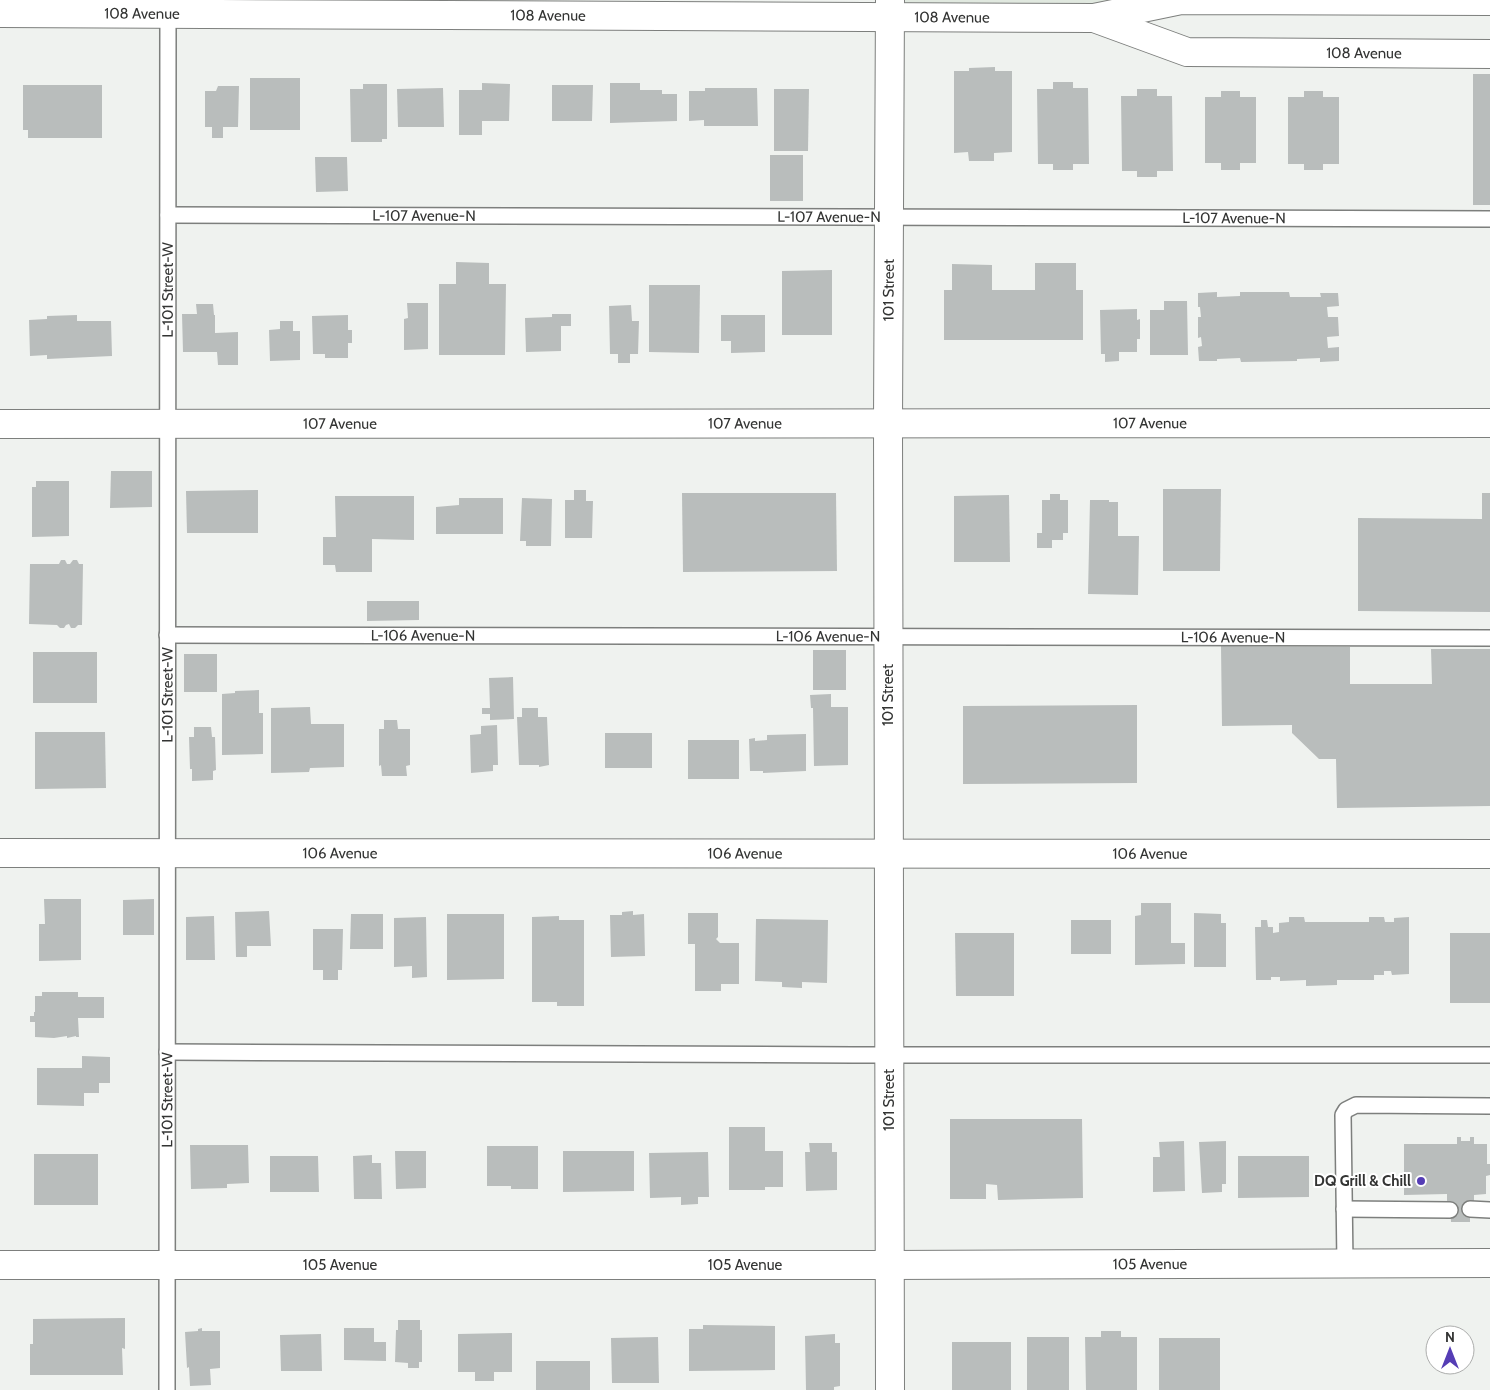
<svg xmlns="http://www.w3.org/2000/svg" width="1490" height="1390" font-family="Cabin,sans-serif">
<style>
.built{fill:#e0e8df}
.building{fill:#b9bdbc}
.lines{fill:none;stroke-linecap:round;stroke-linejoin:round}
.lane-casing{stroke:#7d7f7d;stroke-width:18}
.street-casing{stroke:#7d7f7d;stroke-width:30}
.secondary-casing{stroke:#7d7f7d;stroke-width:30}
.lane{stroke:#fff;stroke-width:15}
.street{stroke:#fff;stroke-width:28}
.secondary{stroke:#fff;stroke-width:28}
.poi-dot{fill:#553db5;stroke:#fff;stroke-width:2}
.labels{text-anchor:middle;stroke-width:4;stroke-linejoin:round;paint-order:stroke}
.street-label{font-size:15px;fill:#333433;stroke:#fff}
.poi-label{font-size:15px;font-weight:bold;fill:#333433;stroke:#fff;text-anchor:end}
</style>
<rect width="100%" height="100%" fill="#eff2ef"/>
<path class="built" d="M890 0H1490L890 17Z"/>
<g class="building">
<path d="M995 67V71H1012V152L994 153V161H969L968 152 954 153V71H969V68Z"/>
<rect x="1473" y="74" width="17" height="131"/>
<rect x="250" y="78" width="50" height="52"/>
<path d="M1053 82H1073V88H1088L1089 164H1073V170H1053V164H1038L1037 89H1053Z"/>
<path d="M482 83 510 84 509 121H482V135H459V90H482Z"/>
<path d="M610 83H640V90H662V94H677V121L610 123Z"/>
<path d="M363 84H387V139H382V142H351L350 89H363Z"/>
<path d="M23 85H102V138H28V130H23Z"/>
<path d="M552 85H593L592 121H552Z"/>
<path d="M218 86H239L238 127H223V138H212V127H205V91H216Z"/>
<path d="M443 88 444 127H398L397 89Z"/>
<path d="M705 88H757L758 126H704V120L689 121V91H705Z"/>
<path d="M774 89H809L808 151H774Z"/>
<path d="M1137 89H1157V96H1172L1173 171H1157V177H1137V171H1122L1121 96H1137Z"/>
<path d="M1221 91H1240V97H1256V163H1240V170H1221V163H1205V97H1221Z"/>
<path d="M1304 91H1323V97H1339V164H1323V170H1304V164H1288V97H1304Z"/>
<rect x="770" y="155" width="33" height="46"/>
<path d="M315 157H347L348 191 316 192Z"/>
<path d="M456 262 489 263V284H506L505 355H439V284H456Z"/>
<path d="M1035 263H1076V290H1083V340H944V290H952V264L992 265V290H1035Z"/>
<path d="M832 270V335H782V271Z"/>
<path d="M649 285H700L699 353 649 352Z"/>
<path d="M1217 292V297L1240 296V292H1289L1290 297H1321L1320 293H1338L1339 306 1327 307 1328 317H1338L1339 336 1327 337 1328 348 1339 347V361L1320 362V358L1297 359V361L1241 362 1240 358 1217 359V361H1199L1198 347 1202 346 1201 337 1198 338V317H1201L1200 307H1198V293Z"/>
<path d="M1164 301H1187L1188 355H1150V310H1164Z"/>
<path d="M407 303H428V349L404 350V319L408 318Z"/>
<path d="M196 304H213L214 315H215V333L238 332V365H218L217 352H183L182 314H197Z"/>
<path d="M631 305 632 321H639L638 354H630V363H618V354H610L609 306Z"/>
<path d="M1137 309V320L1140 319V339H1137V352H1119V361L1105 362V354H1101L1100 310Z"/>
<path d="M552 314H571V326H561V351L526 352 525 318 552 317Z"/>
<path d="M77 315V321H111L112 356 47 359V355L30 356 29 320 47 319V316Z"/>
<path d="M348 315V330H352V343H348V358H325V354H313L312 316Z"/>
<path d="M721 315H765V352L731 353V341H721Z"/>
<path d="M280 321H293V331H300V360L270 361 269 330 280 329Z"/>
<path d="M111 471H152V507L110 508Z"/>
<path d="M36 481H69V536L32 537V487H36Z"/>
<path d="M1163 489H1221L1220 571H1163Z"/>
<path d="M258 490V533H187L186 491Z"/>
<path d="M574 490H586V501H593L592 538H565V500H574Z"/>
<path d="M682 493H836L837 571 683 572Z"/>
<path d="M1482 493H1490V612L1358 611V518L1482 519Z"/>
<path d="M1050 494H1060V500H1068V533H1063V540H1052V548H1037V533H1042V500H1050Z"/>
<path d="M1009 495 1010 562H954V496Z"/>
<path d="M335 496H414V540L372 539V572H336L335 565H323V537H336Z"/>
<path d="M459 498H503V534H436V507L459 505Z"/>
<path d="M522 498 552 499 551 546H526V541H520Z"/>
<path d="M1090 500H1109V502H1118V536H1139L1138 595 1088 594Z"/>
<path d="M61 560H65L67 564H70L73 560H77L79 564H83L82 625H78L75 628H71L69 624 66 625 64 628H60L57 625 29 624 30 564H59Z"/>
<path d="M367 601H419V620L367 621Z"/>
<path d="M1221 646 1350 647V684H1432L1431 649H1490V806L1337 808 1336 759H1319L1292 733V725L1222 726Z"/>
<rect x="813" y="650" width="33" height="40"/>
<rect x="33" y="652" width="64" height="51"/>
<rect x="184" y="654" width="33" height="38"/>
<path d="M513 677 514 719 490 720V714H482V708H490L489 678Z"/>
<path d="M259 690V713H263V754L222 755V694L235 693V691Z"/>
<path d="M831 694V707H848V765L814 766 813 708H811L810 695Z"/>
<path d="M1137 705V783L963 784V706Z"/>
<path d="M310 707 311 724H344V767L310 768 309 772 271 773V708Z"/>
<path d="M522 708H538V717H547L549 765 539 767V765H519L517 717H522Z"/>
<path d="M384 720H397L398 729H410V765L406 766 407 776H382L381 765 379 766V729H384Z"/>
<path d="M497 725 498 765H493V771L471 773 470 735 481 734V726Z"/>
<path d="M194 727H211L212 737H215L216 770 213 771V780L192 781V769H190L189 737H194Z"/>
<path d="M35 732H105L106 788 35 789Z"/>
<rect x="605" y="733" width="47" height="35"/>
<path d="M806 734V771L763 773V771H750L749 739 755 738V741L767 740V735Z"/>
<rect x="688" y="740" width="51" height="39"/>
<path d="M44 899H81V960L39 961V924H45Z"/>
<path d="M154 899V935H123V900Z"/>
<path d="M1141 903H1171V943H1185V964L1135 965V916L1141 915Z"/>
<path d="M269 911 271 946H247V957H236L235 912Z"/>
<path d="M633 911V915L644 914 645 956 611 957 610 915H622V912Z"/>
<path d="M688 913H718V937L716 939 720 943H739V984H721V991H695V944H688Z"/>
<path d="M1194 913 1221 914V923H1226V967H1194Z"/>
<path d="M351 914H383V949H350Z"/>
<path d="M447 914H504V979L447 980Z"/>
<path d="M214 916 215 960H186V917Z"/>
<path d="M559 916V920H584V1006H557V1002H532V917Z"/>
<path d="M426 917 427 977 412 978V966L394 967V918Z"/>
<path d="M1289 917H1304L1305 922H1369V917H1384L1385 922H1394V918L1409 917V974L1392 975 1391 971H1384V975H1374V980H1337V985L1306 986V980L1280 981V977H1271V980H1256L1255 927H1261V920H1267L1268 927H1273V933L1279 932V923L1289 922Z"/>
<path d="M756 919 828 920 827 983 802 982V988L782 987V982L755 981Z"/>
<rect x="1071" y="920" width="40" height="34"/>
<path d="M313 929H343L342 970H338V980H323V970H313Z"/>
<path d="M955 933H1014V996H956Z"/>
<rect x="1450" y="933" width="40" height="70"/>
<path d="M42 992H78V997H104V1018H78L79 1037H76V1036L67 1038V1036L54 1038 35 1037V1022H30V1016H34V1012H35V996H42Z"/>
<path d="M82 1056 110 1057V1083H99V1093H84V1106L37 1105V1068H82Z"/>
<path d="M950 1119H1082L1083 1198 998 1200 997 1185 986 1184V1199H950Z"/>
<path d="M729 1127H765V1151H783V1187H765V1190H729Z"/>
<path d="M1457 1137H1461V1141H1470V1137H1474V1144H1487V1164H1490V1175L1486 1176V1194L1474 1195V1201H1470V1222H1451L1450 1202H1447V1194L1404 1195V1144H1457Z"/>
<path d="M1184 1141 1185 1191 1153 1192V1157H1160L1159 1142Z"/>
<path d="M1226 1141V1184H1222V1192L1202 1193 1199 1142Z"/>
<path d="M809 1143H832V1152H837V1190L806 1191 805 1152H810Z"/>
<path d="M190 1145H248L249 1183 227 1184V1188L191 1189Z"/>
<path d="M487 1146H538V1189H511V1186H487Z"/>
<path d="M395 1151H426V1188L396 1189Z"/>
<path d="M563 1151H634V1191L563 1192Z"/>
<path d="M708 1152 709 1197H698V1204L681 1205V1197L650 1198 649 1153Z"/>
<rect x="34" y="1154" width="64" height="51"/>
<path d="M372 1155V1163H381L382 1199H354L353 1156Z"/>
<path d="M270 1156H318L319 1192H270Z"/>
<path d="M1238 1156H1309V1197L1238 1198Z"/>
<path d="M125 1318V1349L122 1348 123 1375H30V1344H33V1319Z"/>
<path d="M398 1320H420V1330H422V1362H419V1368H408V1363L395 1362 396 1330H398Z"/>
<path d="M703 1325 775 1326V1370L689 1371V1329H703Z"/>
<path d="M202 1328V1331H220V1368L210 1369 211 1385 190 1386 189 1367 187 1368 185 1332 198 1331V1329Z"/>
<path d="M344 1328H374V1342H386V1361L344 1360Z"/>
<path d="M1101 1331H1121V1337H1137V1390H1086L1085 1337H1101Z"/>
<path d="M512 1333V1372H494V1381H475V1372H458V1334Z"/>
<path d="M321 1334 322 1371H281L280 1335Z"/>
<path d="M835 1334V1343H840V1386L834 1387V1390H806L805 1336Z"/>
<path d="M658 1337 659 1383H612L611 1338Z"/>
<rect x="1027" y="1337" width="42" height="53"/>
<rect x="1159" y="1338" width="61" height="52"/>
<rect x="952" y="1342" width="59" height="48"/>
<rect x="536" y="1361" width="54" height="29"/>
</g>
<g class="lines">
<defs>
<g id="lane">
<path id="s1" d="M168 215 1490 219"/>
<path id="s2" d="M167 635 1490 638"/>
<path d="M167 1052 853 1055H1490"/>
<path d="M1344 1209 1450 1210"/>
<path d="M1470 1209 1490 1210"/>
<path d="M1345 1264 1343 1115 1346 1110 1356 1105 1490 1106"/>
<path id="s3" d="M167 1390 168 0"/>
</g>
<g id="street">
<path id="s4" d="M0 424 1490 423"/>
<path id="s5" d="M0 853 1490 854"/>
<path id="s6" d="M0 1265H890L1490 1263"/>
</g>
<g id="secondary">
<path id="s7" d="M0 13 1094 18 1181 0 1490 1"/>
<path id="s8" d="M1094 18 1187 52 1490 54"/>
<path id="s9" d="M890 1390 888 424 890 0"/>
</g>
</defs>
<use href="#lane" class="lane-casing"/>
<use href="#street" class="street-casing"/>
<use href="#secondary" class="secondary-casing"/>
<use href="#lane" class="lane"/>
<use href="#street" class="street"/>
<use href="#secondary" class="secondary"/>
</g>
<circle class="poi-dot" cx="1421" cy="1181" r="5"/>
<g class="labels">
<g class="street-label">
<text dy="5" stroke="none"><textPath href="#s7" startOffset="142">108 Avenue</textPath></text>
<text dy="5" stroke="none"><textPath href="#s7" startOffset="548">108 Avenue</textPath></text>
<text dy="5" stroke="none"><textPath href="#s7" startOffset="952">108 Avenue</textPath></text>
<text dy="5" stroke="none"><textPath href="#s8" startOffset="276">108 Avenue</textPath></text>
<text dy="5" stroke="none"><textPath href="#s1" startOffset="256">L-107 Avenue-N</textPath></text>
<text dy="5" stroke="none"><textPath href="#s1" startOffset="661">L-107 Avenue-N</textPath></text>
<text dy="5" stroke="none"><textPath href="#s1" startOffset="1066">L-107 Avenue-N</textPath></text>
<text dy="5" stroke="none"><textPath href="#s3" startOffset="1100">L-101 Street-W</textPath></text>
<text dy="5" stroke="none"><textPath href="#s9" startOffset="1100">101 Street</textPath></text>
<text dy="5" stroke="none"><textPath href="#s4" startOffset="1150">107 Avenue</textPath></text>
<text dy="5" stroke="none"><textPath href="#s4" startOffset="340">107 Avenue</textPath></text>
<text dy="5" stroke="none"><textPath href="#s4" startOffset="745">107 Avenue</textPath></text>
<text dy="5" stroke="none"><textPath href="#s2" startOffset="256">L-106 Avenue-N</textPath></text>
<text dy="5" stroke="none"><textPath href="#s2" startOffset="661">L-106 Avenue-N</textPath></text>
<text dy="5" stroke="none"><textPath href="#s2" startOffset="1066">L-106 Avenue-N</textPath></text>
<text dy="5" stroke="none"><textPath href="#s3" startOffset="695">L-101 Street-W</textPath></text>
<text transform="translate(888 695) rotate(-90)" y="5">101 Street</text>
<text dy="5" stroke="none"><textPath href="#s5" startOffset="340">106 Avenue</textPath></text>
<text dy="5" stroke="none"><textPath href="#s5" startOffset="745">106 Avenue</textPath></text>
<text dy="5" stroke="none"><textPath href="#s5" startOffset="1150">106 Avenue</textPath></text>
<text dy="5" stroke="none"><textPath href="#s3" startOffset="290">L-101 Street-W</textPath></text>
<text transform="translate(889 1100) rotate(-90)" y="5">101 Street</text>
<text dy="5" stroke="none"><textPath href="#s6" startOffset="1150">105 Avenue</textPath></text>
<text dy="5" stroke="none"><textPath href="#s6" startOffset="340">105 Avenue</textPath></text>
<text dy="5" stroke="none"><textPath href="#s6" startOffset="745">105 Avenue</textPath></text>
</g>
<g class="poi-label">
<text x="1411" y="1186">DQ Grill &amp; Chill</text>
</g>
</g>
<g transform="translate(1450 1350)"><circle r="24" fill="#ffffff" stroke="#adaead"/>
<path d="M0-4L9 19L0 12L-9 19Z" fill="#553db5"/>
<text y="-8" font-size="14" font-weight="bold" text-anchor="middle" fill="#333433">N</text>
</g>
</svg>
